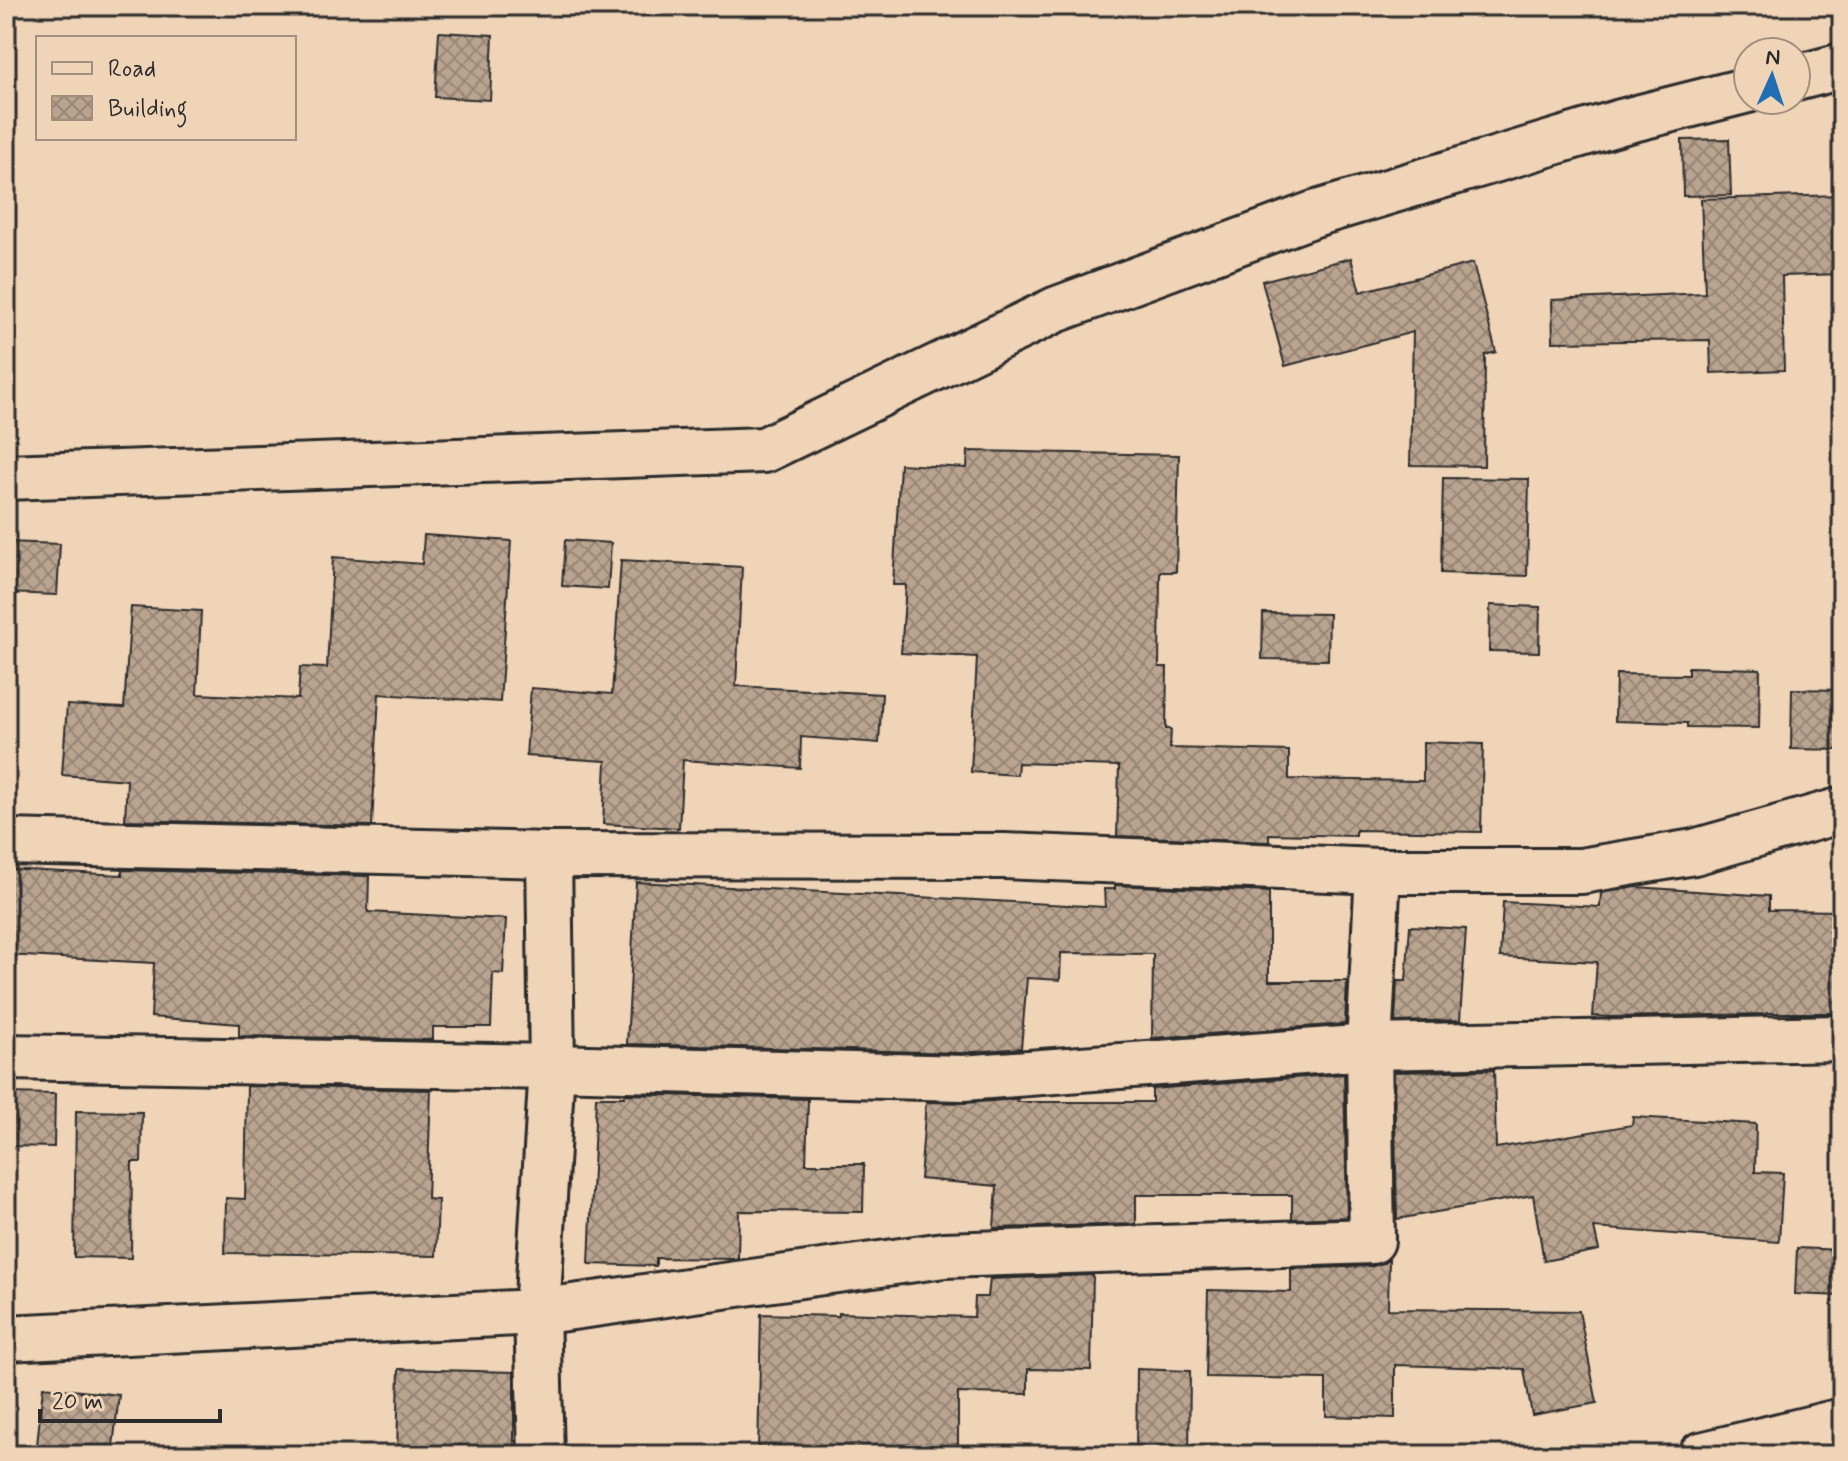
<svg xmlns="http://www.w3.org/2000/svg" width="1848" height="1461" font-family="Mynerve,sans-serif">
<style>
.building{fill:url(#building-cross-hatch);stroke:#2b2b2b;stroke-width:2}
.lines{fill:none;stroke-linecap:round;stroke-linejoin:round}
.minor-casing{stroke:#2b2b2b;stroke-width:50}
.secondary-casing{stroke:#2b2b2b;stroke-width:50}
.minor{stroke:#f0d4b7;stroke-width:44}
.secondary{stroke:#f0d4b7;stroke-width:44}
</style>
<defs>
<pattern id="building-cross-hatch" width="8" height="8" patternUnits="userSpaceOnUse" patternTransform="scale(2)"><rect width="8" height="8" fill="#baa490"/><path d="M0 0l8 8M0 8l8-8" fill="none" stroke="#978676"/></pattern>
</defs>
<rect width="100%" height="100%" fill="#f0d4b7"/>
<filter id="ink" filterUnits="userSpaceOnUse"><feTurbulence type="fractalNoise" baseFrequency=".0125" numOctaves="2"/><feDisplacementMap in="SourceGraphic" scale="16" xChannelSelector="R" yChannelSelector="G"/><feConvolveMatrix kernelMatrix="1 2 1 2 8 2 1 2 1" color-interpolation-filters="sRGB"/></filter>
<g filter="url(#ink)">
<g class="building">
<path d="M439 32 493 35 490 100 435 97Z"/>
<path d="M1729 139 1731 195 1683 196 1682 140Z"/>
<path d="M1842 195V274L1782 276 1784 370 1711 373 1710 340 1553 342 1552 300 1705 293 1701 199Z"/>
<path d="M1351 258 1360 292 1473 263 1496 352 1485 355 1484 466 1410 465 1413 332 1285 366 1262 281Z"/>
<path d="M968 451 1179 455 1176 572H1160L1159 667H1167L1166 729H1171L1170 748 1289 751V779L1423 781V742L1483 744 1481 832 1356 830V836L1269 834V842L1117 836 1119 766 1018 763 1017 775 971 772 977 657 901 653 906 585H893L900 464 967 468Z"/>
<path d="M1443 478 1529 479 1527 576 1441 573Z"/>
<path d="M424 535 511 541 500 702 379 694 372 826 125 820 127 780 62 775 67 705 124 708 131 607 201 611 197 694 298 699 300 667 327 668 333 557 422 564Z"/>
<path d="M565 540 611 543 608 589 562 586Z"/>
<path d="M6 542 60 544 57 595 6 593Z"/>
<path d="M621 560 742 567 736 686 882 694 879 743 801 737 800 768 683 760 679 828 603 824 606 761 526 756 531 688 612 694Z"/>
<path d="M1490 605 1540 607 1539 652 1489 651Z"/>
<path d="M1263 613 1329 614 1328 660 1262 659Z"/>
<path d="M1688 667 1760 669 1759 728 1687 727V723L1615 721 1616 674 1688 675Z"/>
<path d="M1792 689 1842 690V750L1791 749Z"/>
<path d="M6 869 122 875V870L369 876 368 912 506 919 503 974 493 973 491 1027H433V1040L239 1036V1024L151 1017 154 963 6 955Z"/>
<path d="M636 882 1105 907 1104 889H1115V885L1269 892V981H1347L1345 1024 1152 1038 1153 954 1061 953 1060 980 1027 978 1021 1048 962 1053 627 1044Z"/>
<path d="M1636 887 1769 896V910L1842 911V1013H1767V1014L1611 1017 1593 1016 1597 962 1500 957 1503 902 1600 907 1601 893Z"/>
<path d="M1410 926 1466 929 1460 1020 1395 1022 1397 981H1406Z"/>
<path d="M1494 1070 1496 1148 1632 1125 1633 1117 1756 1124 1755 1172 1783 1173 1779 1242 1594 1228 1599 1250 1544 1261 1533 1195 1397 1219 1394 1072Z"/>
<path d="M1344 1074 1347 1217 1292 1219V1195H1136V1224L994 1228 997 1186 920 1179 926 1102 965 1103 1018 1099 1017 1102H1152V1089Z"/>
<path d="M247 1086 431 1090 427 1199 438 1200 436 1256 225 1253 226 1198 245 1199Z"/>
<path d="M6 1093 55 1094 54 1147 6 1146Z"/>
<path d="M624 1094 808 1099 806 1164H864L863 1212 739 1211 738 1259 656 1258V1266L589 1264 596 1097H624Z"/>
<path d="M76 1111 142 1112 141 1162H132L131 1258 74 1257Z"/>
<path d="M1797 1248 1842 1250V1296L1795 1294Z"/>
<path d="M1389 1259 1388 1309 1579 1311 1597 1403 1532 1415 1524 1369 1395 1365V1418L1326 1416V1379L1206 1377 1208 1290 1291 1292V1269L1373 1266 1384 1263Z"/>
<path d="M1093 1275 1091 1370 1028 1369V1394L958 1393V1455H758L761 1314 839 1316V1313L974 1317 975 1297H988L990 1279Z"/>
<path d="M399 1369 514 1372V1455H397Z"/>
<path d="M1137 1369 1190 1371 1189 1454 1136 1453Z"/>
<path d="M43 1387 119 1395 112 1455H36Z"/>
</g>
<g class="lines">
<defs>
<g id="minor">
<path d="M6 842 549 855 1004 856 1378 871H1581L1694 852 1842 810"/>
<path d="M6 1057 552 1067 963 1078 1369 1047 1842 1038"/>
<path d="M6 1338 537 1312 944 1255 1372 1241 1369 1047 1378 871"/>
<path d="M541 1455 537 1312 552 1067 549 855"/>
<path d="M1701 1455 1842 1421"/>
</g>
<g id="secondary">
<path d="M1796 78 1842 66"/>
<path d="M6 477 764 450 1055 310 1314 214 1621 122 1748 90"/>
</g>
</defs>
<use href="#minor" class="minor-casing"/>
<use href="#secondary" class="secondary-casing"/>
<use href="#minor" class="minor"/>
<use href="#secondary" class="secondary"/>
</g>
</g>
<rect width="1848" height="1461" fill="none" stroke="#f0d4b7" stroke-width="32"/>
<rect x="16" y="16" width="1816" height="1429" fill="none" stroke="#2b2b2b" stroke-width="3" filter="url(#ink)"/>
<rect x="36" y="36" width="260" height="104" fill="#f0d4b7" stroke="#a1907f" stroke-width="2"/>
<rect x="52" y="62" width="40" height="12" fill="#f0d4b7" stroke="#a1907f" stroke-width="2"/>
<text x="108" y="76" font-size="24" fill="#2b2b2b">Road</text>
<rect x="52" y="96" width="40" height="24" fill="url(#building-cross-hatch)" stroke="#a1907f" stroke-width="2"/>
<text x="108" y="116" font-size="24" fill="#2b2b2b">Building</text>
<g transform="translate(1772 76) rotate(3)"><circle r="38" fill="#f0d4b7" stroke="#a1907f" stroke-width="2"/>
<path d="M0-6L14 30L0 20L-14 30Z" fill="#1f6fb2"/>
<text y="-12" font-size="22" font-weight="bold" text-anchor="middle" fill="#2b2b2b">N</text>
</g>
<path d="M40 1409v12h180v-12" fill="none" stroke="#2b2b2b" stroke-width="4"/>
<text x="52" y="1409" font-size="24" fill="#2b2b2b" stroke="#f0d4b7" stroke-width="6" paint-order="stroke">20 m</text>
</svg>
